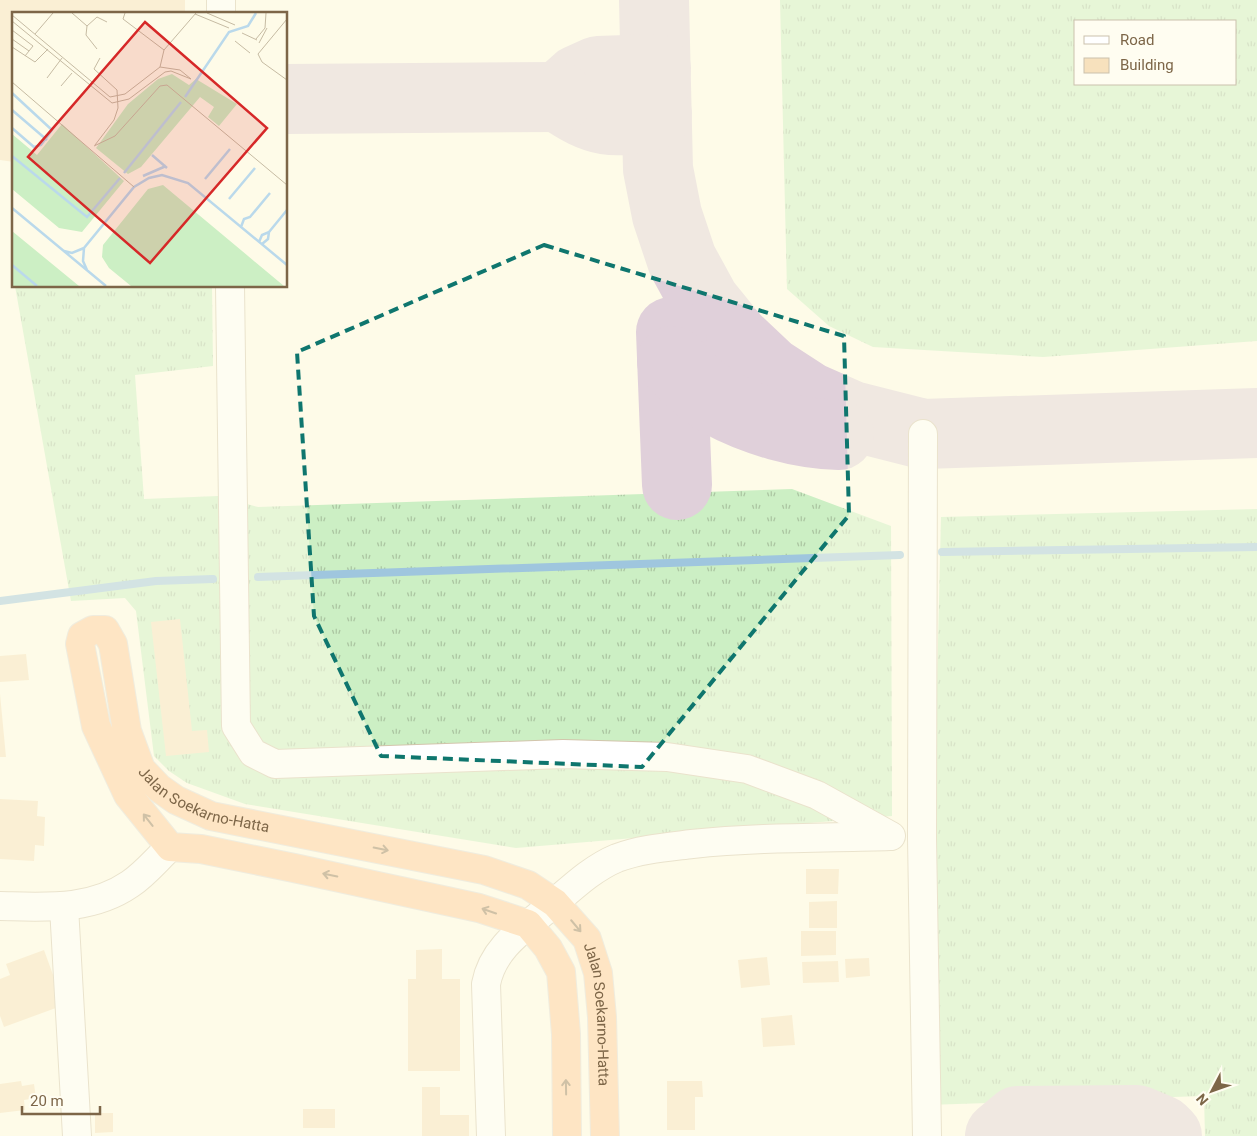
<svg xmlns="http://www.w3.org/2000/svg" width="1257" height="1136" font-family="Roboto,sans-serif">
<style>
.grass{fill:url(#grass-tufts);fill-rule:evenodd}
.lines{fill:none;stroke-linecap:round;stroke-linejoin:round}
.stream{stroke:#9fc6de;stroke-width:8}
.taxiway{stroke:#e0d0da;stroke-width:70}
.building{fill:#f7e1bd}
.minor-casing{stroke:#d3c5ac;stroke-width:30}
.highway-casing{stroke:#e0dad3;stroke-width:30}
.minor{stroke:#fff;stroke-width:28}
.highway{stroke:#ffca99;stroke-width:28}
.oneway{stroke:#977a58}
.marked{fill:none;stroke:#0f766e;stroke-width:4;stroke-dasharray:10 6;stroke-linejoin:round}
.labels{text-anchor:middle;stroke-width:5;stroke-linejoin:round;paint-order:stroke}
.street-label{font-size:15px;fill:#7d6648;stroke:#fffdf1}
.inset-river{fill:none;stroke:#bad9eb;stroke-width:2.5}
.inset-road{fill:none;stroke:#c6bba3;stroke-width:1}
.view{fill:#d62828;fill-opacity:0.15;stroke:#d62828;stroke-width:2.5}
.inset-edge{fill:none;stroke:#7d6648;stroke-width:2.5}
</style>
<defs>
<pattern id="grass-tufts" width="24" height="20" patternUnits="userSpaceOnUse" patternTransform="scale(1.25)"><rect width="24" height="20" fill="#ccefc4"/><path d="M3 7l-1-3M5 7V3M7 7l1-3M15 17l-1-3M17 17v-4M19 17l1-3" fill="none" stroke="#abc5a1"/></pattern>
</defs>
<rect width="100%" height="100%" fill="#fefbe8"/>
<g class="grass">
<path d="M780 0H1257V341L1043 357 873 347 829 326 787 289ZM1236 21V84H1076V21Z"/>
<path d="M15 286H212L213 366 135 375 144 499 218 496 258 507 792 489 891 526 892 816 516 848 245 804 187 783 169 771 154 756 136 611 125 598 71 601Z"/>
<path d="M1257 509V1136H1205L1204 1096 927 1105 941 517Z"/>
</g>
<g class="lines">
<g class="stream">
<path d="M942 552 1257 547"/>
<path d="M258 577 900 555"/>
<path d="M0 601 156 581 213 579"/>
</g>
<g class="taxiway">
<path d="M654 0 658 169 667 215 682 260 705 302 735 339 769 371 809 397 852 416 923 434 1257 423"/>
<path d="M656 69 598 71 578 80 559 97C597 123 613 125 657 114"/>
<path d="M286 99 559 97"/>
<path d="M671 332 677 485"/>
<path d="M672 361C686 376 701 392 719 402 754 421 799 434 839 435"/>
<path d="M1000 1136 1018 1121 1137 1120 1161 1130 1167 1136"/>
</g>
</g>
<g class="building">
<path d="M0 0H185V14H14V162L0 160Z"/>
<path d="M180 619 192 731 207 730 209 752 166 756 151 622Z"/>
<path d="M26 654 29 680 0 682V656Z"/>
<path d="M0 694 6 757H0Z"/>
<path d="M0 799 38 801 37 816 45 817 44 846 35 845 34 861 0 859Z"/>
<path d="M806 869H839L838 894H806Z"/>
<path d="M837 901V928H809V902Z"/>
<path d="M801 931H836V955L801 956Z"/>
<path d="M442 949V979H460V1071H408V979H416V950Z"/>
<path d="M44 950 64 1005 4 1027 0 1016V979L10 975 6 964Z"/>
<path d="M767 957 770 985 741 988 738 960Z"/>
<path d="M869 958 870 976 846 978 845 959Z"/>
<path d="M838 961 839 982 803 983 802 962Z"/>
<path d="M792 1015 795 1045 763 1047 761 1018Z"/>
<path d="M21 1081 22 1086 34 1084 36 1098 24 1100 25 1110 0 1113V1084Z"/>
<path d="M667 1081H702L703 1097H695V1130H667Z"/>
<path d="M422 1087H440V1115H469V1136H422Z"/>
<rect x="303" y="1109" width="32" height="19"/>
<path d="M95 1113H113V1132L95 1133Z"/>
</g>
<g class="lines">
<defs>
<g id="minor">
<path d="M221 0V14"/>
<path d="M230 286 236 726 253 753 275 764 563 754 667 757 747 769 817 795 891 836"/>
<path d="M923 434 922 838 927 1136"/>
<path d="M0 906C45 907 91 911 130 884 145 874 157 859 170 847"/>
<path d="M64 907 77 1136"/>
<path d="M491 1136 486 984C492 952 516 934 541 914 565 895 588 870 617 858 641 849 668 847 692 844 758 837 824 838 890 836"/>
</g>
<g id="highway">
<path id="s1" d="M567 1136 566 1034 561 972 548 948 528 924 479 908 294 868 201 849 170 847 128 795 96 726 80 644 82 636 93 630H105L113 644 127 731 141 769 159 788 176 800 211 816 484 870 528 885 555 903 587 939 598 973 602 1017 605 1136"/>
</g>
</defs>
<use href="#minor" class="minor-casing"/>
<use href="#highway" class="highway-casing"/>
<use href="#minor" class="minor"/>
<use href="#highway" class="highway"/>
</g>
<defs><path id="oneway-shaft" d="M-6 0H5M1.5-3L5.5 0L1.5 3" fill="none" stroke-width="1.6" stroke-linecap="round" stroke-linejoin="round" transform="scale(1.25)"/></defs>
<g class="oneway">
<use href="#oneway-shaft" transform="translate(148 820) rotate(-128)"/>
<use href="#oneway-shaft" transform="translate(381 849) rotate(11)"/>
<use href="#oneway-shaft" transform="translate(330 875) rotate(-168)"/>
<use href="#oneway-shaft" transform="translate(489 911) rotate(-161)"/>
<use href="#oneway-shaft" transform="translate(576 926) rotate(50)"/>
<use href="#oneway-shaft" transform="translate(566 1087) rotate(-91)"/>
</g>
<path d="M0 0H1257V1136H0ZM544 245 844 336 849 515 642 767 381 756 314 616 297 352Z" fill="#fefbe8" fill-opacity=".55" fill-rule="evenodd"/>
<path class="marked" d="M544 245 844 336 849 515 642 767 381 756 314 616 297 352Z"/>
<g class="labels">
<g class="street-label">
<text dy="5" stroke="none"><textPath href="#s1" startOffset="1066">Jalan Soekarno-Hatta</textPath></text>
<text dy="5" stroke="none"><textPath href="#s1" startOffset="1561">Jalan Soekarno-Hatta</textPath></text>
</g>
</g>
<g transform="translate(12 12)">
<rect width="275" height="275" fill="#fefbe8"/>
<path d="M160 62 177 73 184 67 225 92 207 114 196 105 202 95 188 85 129 155 116 162 84 136 116 92 146 67ZM50 112 112 169 70 220 47 216 0 177V122L25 143ZM151 173 272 274H119L97 256 90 245 91 233 136 177ZM0 219 67 274H0Z" fill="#ccefc4"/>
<path class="inset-river" d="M0 81 40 118 29 133 22 135 0 116M173 85 217 20 236 14 244 1M0 98 35 128M140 143 155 156M0 144 75 205 108 166M112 161 169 90M131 164 154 154M193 167 218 137M217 187 243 156M0 196 94 274M229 215 232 207 238 205 258 181M257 220 275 198M247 230 250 223 257 220 256 227 250 232M52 239 60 241 72 236M0 253 25 274M75 258 71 249 72 236 122 175 137 166 150 163 176 171 275 253"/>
<path class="inset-road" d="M60 1 75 14 74 23 85 37M113 1 111 7 152 38M195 1 223 13M183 2 217 16M0 3 98 85 113 82 148 55 168 58 179 67 159 59 153 60 117 87 100 91 0 9M275 7 246 42 250 50 275 68M75 14 85 5 95 10M0 18 21 34 13 44M230 21 245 28M23 22 41 1M0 27 17 39M244 27 253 16 254 1M223 29 238 41M247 31 255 16M0 35 23 50 36 37M148 55 152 38 184 1M35 66 50 46M0 70 122 175M49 74 60 61M83 133 102 108 106 96 105 78 82 57 88 46M82 134 103 124 148 74 155 73 275 173"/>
<path class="view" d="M133 10 255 116 138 251 16 145Z"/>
<rect width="275" height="275" class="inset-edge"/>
</g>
<rect x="1074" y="20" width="162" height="65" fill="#fffdf1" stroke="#cbc1ad"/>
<rect x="1084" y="36" width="25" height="8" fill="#ffffff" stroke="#cbc1ad"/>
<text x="1120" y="45" font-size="15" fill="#7d6648">Road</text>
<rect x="1084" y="58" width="25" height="15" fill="#f7e1bd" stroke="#cbc1ad"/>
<text x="1120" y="70" font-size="15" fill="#7d6648">Building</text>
<g transform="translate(1212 1091) rotate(229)" stroke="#fffdf1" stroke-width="4" paint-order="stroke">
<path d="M0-4L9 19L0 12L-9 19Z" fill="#7d6648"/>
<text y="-8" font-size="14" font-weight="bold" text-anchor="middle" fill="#7d6648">N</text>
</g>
<path d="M22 1106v8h78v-8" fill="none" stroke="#7d6648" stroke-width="2.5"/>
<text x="30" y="1106" font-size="15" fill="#7d6648" stroke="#fffdf1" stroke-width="4" paint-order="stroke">20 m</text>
</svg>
